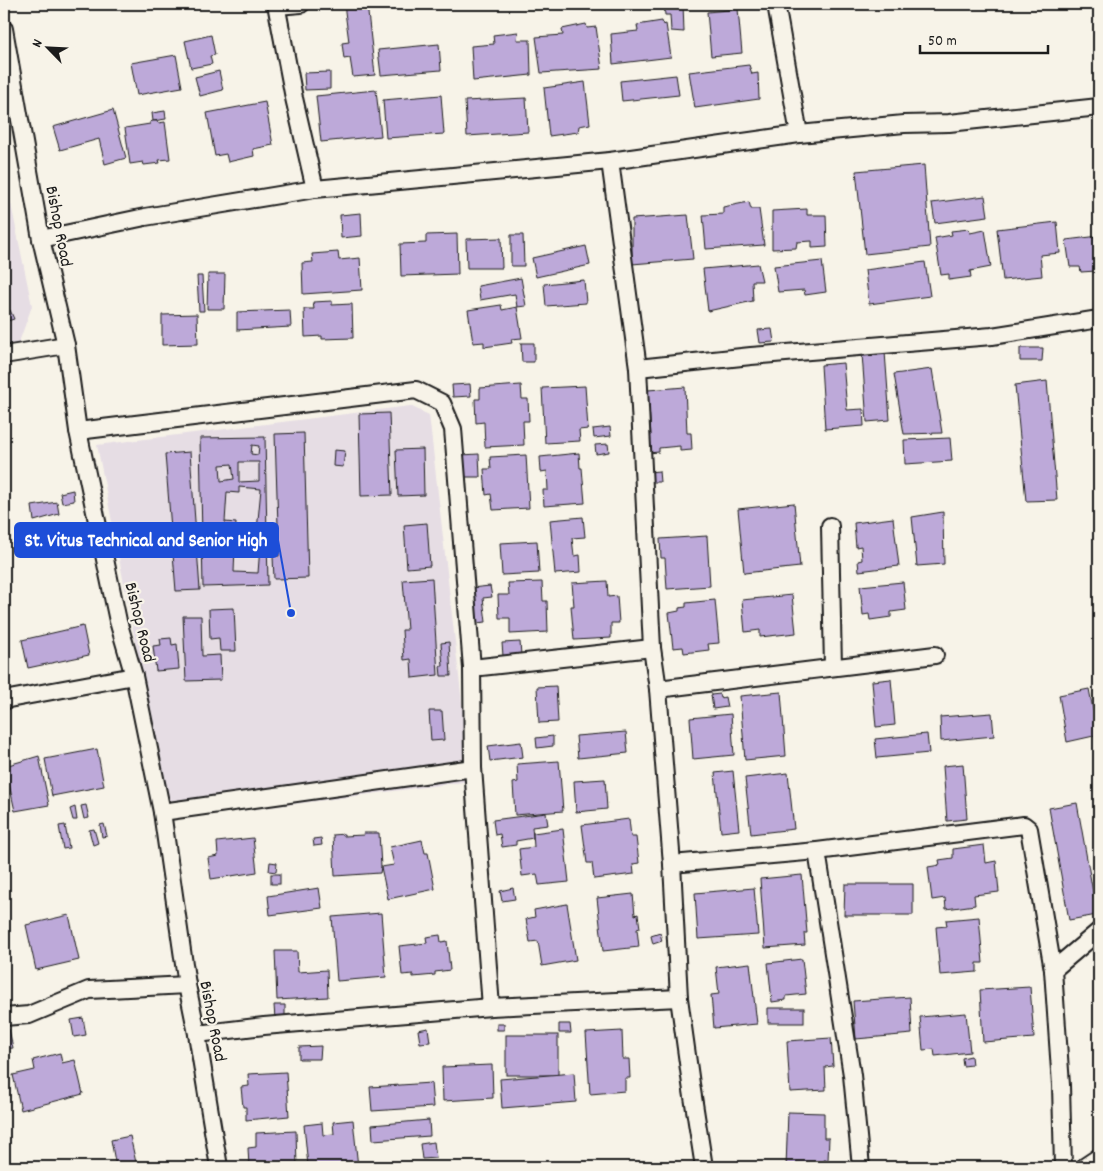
<svg xmlns="http://www.w3.org/2000/svg" width="1103" height="1171" font-family="Dekko,sans-serif">
<style>
.built{fill:#e6dde4}
.building{fill:#bda9d9;stroke:#1c1c1c;fill-rule:evenodd}
.lines{fill:none;stroke-linecap:round;stroke-linejoin:round}
.street-casing{stroke:#1c1c1c;stroke-width:20}
.street{stroke:#f7f3e8;stroke-width:16}
.labels{text-anchor:middle;stroke-width:4.5;stroke-linejoin:round;paint-order:stroke}
.street-label{font-size:18px;fill:#1c1c1c;stroke:#f7f3e8}
.leader{fill:none;stroke:#1d4ed8;stroke-width:2}
.callout-dot{fill:#1d4ed8;stroke:#f7f3e8;stroke-width:2}
.callout{fill:#1d4ed8;stroke:#1d4ed8;stroke-width:2}
.callout-label{font-size:19px;text-anchor:middle;font-weight:bold;fill:#fff}
</style>
<rect width="100%" height="100%" fill="#f7f3e8"/>
<filter id="ink" filterUnits="userSpaceOnUse"><feTurbulence type="fractalNoise" baseFrequency=".02" numOctaves="2"/><feDisplacementMap in="SourceGraphic" scale="10" xChannelSelector="R" yChannelSelector="G"/><feConvolveMatrix kernelMatrix="1 2 1 2 8 2 1 2 1" color-interpolation-filters="sRGB"/></filter>
<g filter="url(#ink)">
<g class="built">
<path d="M4 170 32 306 18 345 4 347Z"/>
<path d="M410 406 429 415 471 781 170 820 97 445Z"/>
</g>
<g class="building">
<path d="M344 4H367L375 75 353 77 350 58 344 59 342 43 349 42Z"/>
<path d="M664 4H683L684 32 671 31 670 15H665Z"/>
<path d="M738 9 742 53 711 56 707 12Z"/>
<path d="M662 21 663 25 666 24 671 57 613 64 611 34 638 31 637 25Z"/>
<path d="M586 24 587 28 596 27 602 69 541 73 536 37 563 35 562 29Z"/>
<path d="M518 32 517 40H530L531 75 473 81 471 46 494 44 493 35Z"/>
<path d="M211 35 215 55 210 56 212 64 191 68 185 41Z"/>
<path d="M439 44 441 70 381 75 378 50Z"/>
<path d="M176 55 182 87 137 95 131 63Z"/>
<path d="M749 65 752 74 758 73 759 99 695 108 689 72Z"/>
<path d="M219 71 223 90 200 96 195 77Z"/>
<path d="M330 72V89L305 90 304 73Z"/>
<path d="M676 75 679 95 622 101 620 81Z"/>
<path d="M585 82 590 124 579 126 578 132 549 136 544 88Z"/>
<path d="M376 90 381 136 321 142 316 96Z"/>
<path d="M441 95 444 134 386 138 383 100Z"/>
<path d="M526 98 528 132 467 136 465 101Z"/>
<path d="M265 102 273 145 253 149 254 156 228 162 226 154 215 156 207 113Z"/>
<path d="M113 110 126 158 105 164 99 139 60 150 53 127Z"/>
<path d="M165 111 166 119 153 121 152 113Z"/>
<path d="M153 121H157L158 123 165 122 170 159 159 160 160 163 144 165 143 162 130 164 125 128 150 124V122Z"/>
<path d="M924 165 930 247 865 254 856 171Z"/>
<path d="M985 196 988 216 935 223 932 203Z"/>
<path d="M749 202 751 209H759L764 245 706 249 703 215 723 214V207Z"/>
<path d="M807 209V215H826L827 247 812 248V241L797 242 796 248 772 249V211Z"/>
<path d="M361 213 362 236 341 238 340 215Z"/>
<path d="M688 215 693 259 632 264V219Z"/>
<path d="M1057 222 1060 253 1040 255 1042 276 1003 280 997 229Z"/>
<path d="M969 229 970 233 985 230 991 267 970 271 971 277 949 280V274L941 275 935 238 952 235 951 231Z"/>
<path d="M457 234 458 274 401 276 400 244 426 243V235Z"/>
<path d="M511 235H523L524 266H511Z"/>
<path d="M1099 236V264H1096V271L1081 272 1080 267H1070L1066 240Z"/>
<path d="M501 238 502 268H467L466 239Z"/>
<path d="M586 246 590 265 536 277 532 258Z"/>
<path d="M338 252 339 260 360 258 362 290 303 294 302 263 313 262 312 254Z"/>
<path d="M822 261 826 292 805 295 804 290 778 292 774 266Z"/>
<path d="M925 262 930 296 869 304 865 270Z"/>
<path d="M758 264 762 281H752L753 301 708 311 703 269Z"/>
<path d="M208 274H225L224 309H207Z"/>
<path d="M197 276H202L204 311H199Z"/>
<path d="M521 278 526 306 517 307 515 294 480 300 478 286Z"/>
<path d="M584 280 586 303 546 306 544 284Z"/>
<path d="M332 301V305L352 304 353 338 322 339V336L305 337 304 309H314L313 302Z"/>
<path d="M501 305 502 310 517 307 522 338 511 339 512 343 484 347V342L473 343 468 310Z"/>
<path d="M10 310 14 319 4 322V313Z"/>
<path d="M290 310 291 327 237 330V312Z"/>
<path d="M197 314 198 344 162 345V315Z"/>
<path d="M772 329 774 342 760 343 758 330Z"/>
<path d="M521 343H534V362H522Z"/>
<path d="M1020 348H1043L1042 361H1020Z"/>
<path d="M885 352 890 420 867 422 862 354Z"/>
<path d="M843 363 847 410 863 409 864 426 825 429 821 365Z"/>
<path d="M932 369 942 433 904 434 894 374Z"/>
<path d="M1047 381 1057 500 1026 501 1015 385Z"/>
<path d="M470 384 471 396 453 397 452 385Z"/>
<path d="M521 385 522 399H528L529 421H523L524 445 485 447 484 422 476 423 475 399H480V388Z"/>
<path d="M585 386 588 429 579 430 580 441 545 443 542 388Z"/>
<path d="M685 387 687 433H691L692 450 680 451V446L659 448V452L648 453 647 436H651L648 390Z"/>
<path d="M389 413 392 495 361 496 359 414Z"/>
<path d="M610 427 611 436 594 438 593 429Z"/>
<path d="M304 433 308 578 274 579 273 556H279L275 434Z"/>
<path d="M265 437 268 585 203 587 200 438ZM252 445 259 446 258 455 251 454ZM239 462H259V481L239 482ZM232 464 234 479 221 481 220 465ZM239 487 261 489 256 541 235 539 236 523 225 522 227 492 239 493ZM235 546 260 547 258 573 234 572Z"/>
<path d="M950 438 952 461 905 464 904 440Z"/>
<path d="M608 444 609 452 596 454 595 445Z"/>
<path d="M423 449 424 495 398 496 396 450Z"/>
<path d="M334 450 345 451 343 467 333 466Z"/>
<path d="M190 452 200 590 176 591 165 454Z"/>
<path d="M579 453 580 468H582L585 503 544 506 543 490H548L547 471 541 472 540 457Z"/>
<path d="M479 454 480 477H462L461 455Z"/>
<path d="M526 455 529 508 493 510 491 494 486 495 484 469H491L490 457Z"/>
<path d="M659 471 660 482H649V472Z"/>
<path d="M73 490 74 501 62 503 60 493Z"/>
<path d="M57 502 59 514 34 521 32 506Z"/>
<path d="M794 503 800 567 744 573 738 509Z"/>
<path d="M943 512 944 564 917 566 912 517Z"/>
<path d="M583 517 585 537 572 538 574 556 580 555 581 572 555 574 550 520Z"/>
<path d="M893 518 899 566 859 571 858 561 862 560 861 546 856 547 854 523Z"/>
<path d="M427 523 430 566 407 568 404 525Z"/>
<path d="M707 536 710 586 667 589 665 558H661L660 539Z"/>
<path d="M537 541 539 573 502 575 500 543Z"/>
<path d="M432 578 438 675 412 678 411 659 404 660 402 630H407L403 580Z"/>
<path d="M607 581 608 597 617 596 619 623H611V638L574 640 571 606H574L572 583Z"/>
<path d="M542 582 543 601H547L548 632 510 634V618H499L498 595H509L508 583Z"/>
<path d="M903 582 906 610 891 612V617L870 620 869 614 863 615 860 586Z"/>
<path d="M490 586 492 597 483 598 486 622 476 623 471 588Z"/>
<path d="M792 595 796 633 760 637V630L745 632 742 600Z"/>
<path d="M715 600 719 643 708 644 709 650 684 653 683 647 673 648 669 613 679 611V608L686 607V603Z"/>
<path d="M234 608 236 651H220L219 638 210 639 209 609Z"/>
<path d="M183 616H201L202 656 220 655 221 680 186 681Z"/>
<path d="M83 626 89 655 28 668 22 640Z"/>
<path d="M171 638 172 645 177 644 179 669 156 671 153 646 161 645 160 639Z"/>
<path d="M449 642 451 676H441L440 666H443L441 643Z"/>
<path d="M520 642 521 655 503 656 502 643Z"/>
<path d="M891 679 895 725 876 727 872 681Z"/>
<path d="M556 686 558 722 539 723 537 687Z"/>
<path d="M1089 689 1098 735 1067 742 1059 695Z"/>
<path d="M781 692 786 756 745 760 740 696Z"/>
<path d="M720 694 721 698 725 697 727 707 713 709 711 695Z"/>
<path d="M429 711H442L444 740 431 741Z"/>
<path d="M992 713 994 736 941 741 940 717Z"/>
<path d="M731 714 734 755 693 759 690 718Z"/>
<path d="M626 732 628 753 578 758 576 736Z"/>
<path d="M927 734 929 753 877 758 875 739Z"/>
<path d="M553 736V746L537 748 536 738Z"/>
<path d="M521 742 523 757 490 761 488 746Z"/>
<path d="M97 749 104 786 52 796 45 759Z"/>
<path d="M39 756 49 805 15 811 5 766Z"/>
<path d="M559 761 563 811 515 815 513 783 518 782 517 764Z"/>
<path d="M963 764 967 819 947 821 943 766Z"/>
<path d="M733 771 739 830 721 832 715 773Z"/>
<path d="M788 773 794 829 751 834 745 778Z"/>
<path d="M605 779 607 809 576 812 574 781Z"/>
<path d="M1077 803 1097 915 1069 920 1049 808Z"/>
<path d="M86 805 89 818 84 819 81 806Z"/>
<path d="M75 807 77 820H73L70 809Z"/>
<path d="M546 813 548 825 532 827 533 838 516 841V845L502 847 500 834 495 835 493 820Z"/>
<path d="M629 819 631 837H636L639 863 633 864 634 874 594 879 592 863H587L582 825Z"/>
<path d="M104 824 107 836 102 837 100 825Z"/>
<path d="M65 825 69 848 63 849 59 826Z"/>
<path d="M94 829 98 843 93 845 89 830Z"/>
<path d="M563 829 569 882 539 885 537 874 522 876 519 849 534 847 533 833Z"/>
<path d="M363 833H379L381 867 380 873 335 876 333 835 344 834V836L364 835Z"/>
<path d="M253 838 257 872 211 879 208 858 218 856 217 842Z"/>
<path d="M321 838 322 845 314 846 313 839Z"/>
<path d="M422 840 425 853H428L435 889 388 899 381 867 394 865 390 847Z"/>
<path d="M984 845 986 863 996 861 999 892 974 895 975 905 946 909 945 898 932 900 928 867 940 865 939 860 953 858V849Z"/>
<path d="M270 862 277 863 276 872 269 871Z"/>
<rect x="271" y="874" width="9" height="10"/>
<path d="M802 875 807 933H804L805 945 765 948 760 879Z"/>
<path d="M845 884H913V915H844Z"/>
<path d="M319 888 322 908 270 915 268 896Z"/>
<path d="M513 888 515 899 502 901 500 891Z"/>
<path d="M754 888 758 935 698 939 695 893Z"/>
<path d="M633 894 635 915 638 914 640 928 637 929 639 947 603 951 597 898Z"/>
<path d="M567 904 576 960 542 966 538 941 530 942 526 919 535 917 534 910Z"/>
<path d="M381 913 386 977 337 981 332 917Z"/>
<path d="M69 915 79 960 36 970 26 925Z"/>
<path d="M979 917 983 963H977V972L940 975 936 927 947 926 946 920Z"/>
<path d="M660 933 662 941 653 944 651 936Z"/>
<path d="M440 935 441 942 447 941 450 970 435 972V975L413 977V974L402 975 399 946 427 943 426 937Z"/>
<path d="M275 951H297L298 972 327 970 328 997 277 1000Z"/>
<path d="M802 959 806 994 786 996V1000L772 1002 768 963Z"/>
<path d="M750 963 757 1024 714 1028 711 995 719 994 716 967Z"/>
<path d="M1030 987 1034 1038 983 1042 980 990Z"/>
<path d="M910 997 912 1034 856 1039 853 1001Z"/>
<path d="M274 1005H285V1019H275Z"/>
<rect x="768" y="1008" width="36" height="15"/>
<path d="M966 1013 970 1052 935 1056 934 1049 923 1050 920 1017Z"/>
<path d="M83 1018 86 1035 74 1037 71 1020Z"/>
<rect x="497" y="1024" width="7" height="6"/>
<path d="M559 1024H570L571 1033H559Z"/>
<path d="M428 1028 430 1042 420 1043 418 1030Z"/>
<path d="M9 1029 13 1048 4 1049V1030Z"/>
<path d="M622 1031 623 1059H629L630 1078H625V1091L590 1094 586 1033Z"/>
<rect x="506" y="1035" width="52" height="40"/>
<path d="M831 1038 833 1066 825 1067 826 1090 790 1092 787 1041Z"/>
<path d="M321 1046 320 1059H299V1047Z"/>
<path d="M60 1053 62 1063 75 1060 83 1094 21 1110 13 1075 35 1070 33 1060Z"/>
<path d="M971 1056 972 1065 963 1066 962 1058Z"/>
<path d="M492 1065 493 1098 443 1101 442 1067Z"/>
<path d="M286 1072 289 1116 246 1120V1107H243L241 1087 249 1086 248 1074Z"/>
<path d="M574 1073 576 1102 502 1108 500 1079Z"/>
<path d="M431 1083 433 1107 372 1111 370 1087Z"/>
<path d="M788 1112 824 1113V1138H829L828 1160H824V1167H786Z"/>
<path d="M353 1120 358 1167H322V1165L308 1166 304 1125 322 1123 323 1135 334 1134 333 1122Z"/>
<path d="M429 1120 430 1136 373 1140 372 1125Z"/>
<path d="M296 1131 297 1167H249L248 1148 256 1147V1133Z"/>
<path d="M130 1136 137 1167H116L111 1140Z"/>
<path d="M434 1142 436 1158 422 1159 420 1144Z"/>
</g>
<g class="lines">
<defs>
<g id="street">
<path d="M276 4 294 98 315 189"/>
<path d="M776 4 799 134"/>
<path d="M277 6 301 4"/>
<path d="M4 29 41 239 66 345 78 431 118 621 134 676 162 812 187 985 197 1034 219 1167"/>
<path d="M610 161 638 368 652 648 658 689 672 864 679 998 691 1084 704 1167"/>
<path d="M41 239 145 217 315 189 610 161 799 134 904 124 949 123 1099 107"/>
<path d="M4 355 66 345"/>
<path d="M638 368 751 356 992 336 1099 319"/>
<path d="M78 431 416 390 442 403 453 429 472 668 473 768 491 1007"/>
<path d="M830 526 833 667"/>
<path d="M472 668 652 648"/>
<path d="M658 689 935 655"/>
<path d="M4 701 9 699 134 676"/>
<path d="M162 812 473 768"/>
<path d="M817 851 852 1075 861 1167"/>
<path d="M672 864 817 851 1024 825 1029 829 1053 970 1061 1085 1063 1167"/>
<path d="M1053 970 1099 931"/>
<path d="M4 1017 29 1015 89 990 187 985"/>
<path d="M197 1034 264 1026 491 1007 679 998"/>
<path d="M1084 1167 1099 1157"/>
</g>
</defs>
<use href="#street" class="street-casing"/>
<use href="#street" class="street"/>
</g>
</g>
<g class="labels">
<g class="street-label">
<text transform="translate(60 226) rotate(79)" y="6">Bishop Road</text>
<text transform="translate(141 622) rotate(76)" y="6">Bishop Road</text>
<text transform="translate(214 1021) rotate(79)" y="6">Bishop Road</text>
</g>
</g>
<path class="leader" d="M291 613L278 540"/>
<circle class="callout-dot" cx="291" cy="613" r="5"/>
<rect class="callout" x="15" y="523" width="263" height="34" rx="5"/>
<g class="callout-label">
<text x="146" y="546">St. Vitus Technical and Senior High</text>
</g>
<rect width="1103" height="1171" fill="none" stroke="#f7f3e8" stroke-width="20"/>
<rect x="10" y="10" width="1083" height="1151" fill="none" stroke="#1c1c1c" stroke-width="2" filter="url(#ink)"/>
<g transform="translate(48 48) rotate(294)" stroke="#f7f3e8" stroke-width="4" paint-order="stroke">
<path d="M0-4L9 19L0 12L-9 19Z" fill="#1c1c1c"/>
<text y="-8" font-size="14" font-weight="bold" text-anchor="middle" fill="#1c1c1c">N</text>
</g>
<path d="M920 45v8h128v-8" fill="none" stroke="#1c1c1c" stroke-width="2.5"/>
<text x="928" y="45" font-size="15" fill="#1c1c1c" stroke="#f7f3e8" stroke-width="4" paint-order="stroke">50 m</text>
</svg>
